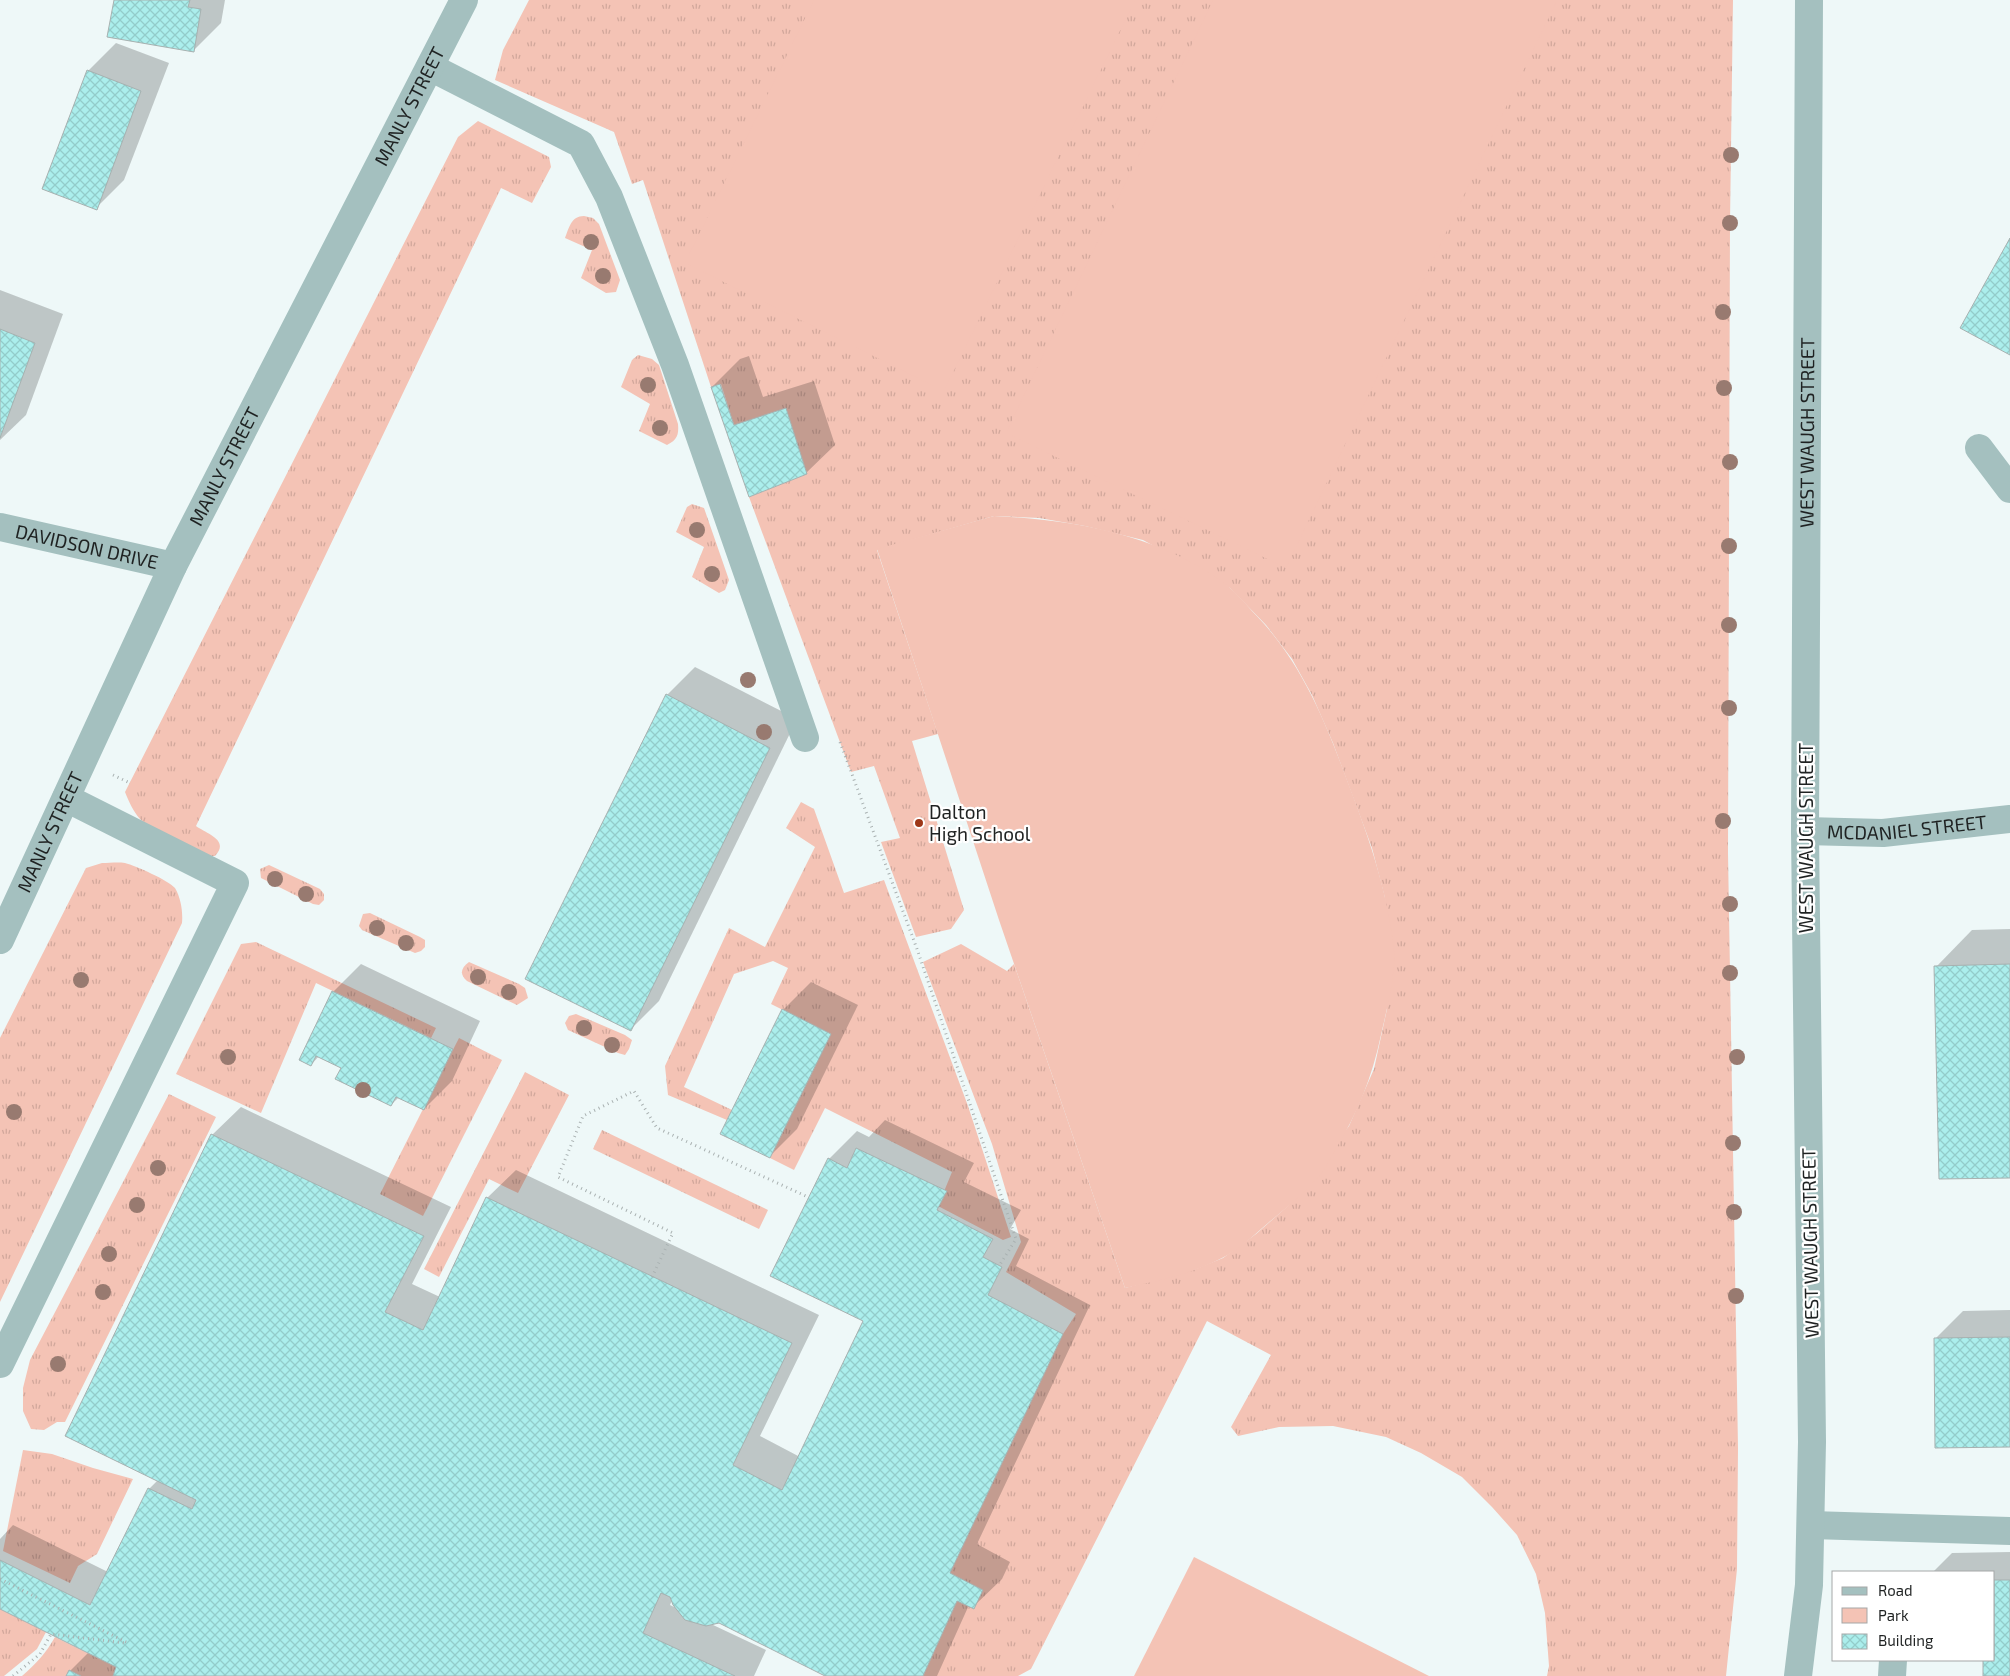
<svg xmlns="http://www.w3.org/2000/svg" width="2010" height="1676" font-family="'Exo 2',sans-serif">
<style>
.grass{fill:url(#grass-tufts)}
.park{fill:#f4c3b5}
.shadow{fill:#0003;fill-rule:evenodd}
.building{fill:url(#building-cross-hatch);stroke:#a7b1b0}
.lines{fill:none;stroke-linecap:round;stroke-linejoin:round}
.path{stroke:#a9b1b1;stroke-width:3;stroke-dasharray:1 4;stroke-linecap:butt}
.minor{stroke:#a4c0bf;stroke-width:28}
.tree{fill:#987a70}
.poi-dot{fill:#9e3718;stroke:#fff;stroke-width:2}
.labels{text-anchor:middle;stroke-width:4.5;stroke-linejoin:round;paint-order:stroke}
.street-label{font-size:19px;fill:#1f2222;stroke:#fff}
.poi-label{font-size:19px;fill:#1f2222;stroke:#fff;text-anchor:start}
</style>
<defs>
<pattern id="grass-tufts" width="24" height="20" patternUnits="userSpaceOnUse" patternTransform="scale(1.25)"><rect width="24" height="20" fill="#f4c3b5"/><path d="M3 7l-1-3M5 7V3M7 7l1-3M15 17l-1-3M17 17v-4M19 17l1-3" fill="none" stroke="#d1a79b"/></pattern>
<pattern id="building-cross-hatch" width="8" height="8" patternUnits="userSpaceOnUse" patternTransform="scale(1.25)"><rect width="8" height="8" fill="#abeeec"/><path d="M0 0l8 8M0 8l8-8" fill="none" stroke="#93ccca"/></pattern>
</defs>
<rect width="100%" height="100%" fill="#eef8f8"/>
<g class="grass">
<path d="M529 0H1733L1730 223 1728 853 1738 1448 1737 1569 1726 1676H1547L1549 1666 1545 1613 1536 1574 1517 1535 1492 1507 1462 1477 1421 1453 1386 1437 1333 1426 1279 1427 1238 1436 1231 1427 1271 1355 1207 1321 1031 1669 1018 1676H923L957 1601 982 1590 950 1573 1063 1334 1076 1314 1006 1272 1021 1242 992 1144 923 962 961 944 1007 971 1014 964 1125 1288 1196 1269 1223 1258 1256 1234 1289 1205 1349 1126 1374 1069 1387 1009 1385 898 1372 848 1333 743 1312 695 1292 659 1266 625 1230 588 1143 540 1085 526 1039 518 994 516 877 550 938 734 912 741 964 910 951 929 916 937 881 842 900 838 874 766 851 772 749 497 807 474 786 409 734 425 721 384 711 387 643 180 632 184 614 132 495 80 503 50Z"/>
<path d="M478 121 549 157 551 167 532 203 501 188 196 826C207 834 230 840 215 856H210C193 847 152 833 140 819 133 811 129 802 125 792L458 137Z"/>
<path d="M584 216 593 218 599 224 620 280 616 292 606 293 581 278 592 250 565 238C569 228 571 216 584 216Z"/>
<path d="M638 355 652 359 659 365 678 424C679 435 677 440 667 445L639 431 650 404 621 387 632 360Z"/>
<path d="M692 504 704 508 729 580 725 590 719 593 692 577 704 547 676 532 687 507Z"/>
<path d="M801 802 814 809 844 893 884 880 968 1106 1011 1237 1003 1240 938 1206 952 1172 825 1108 794 1170 770 1158 831 1034 771 1004 788 968 773 961 734 974 684 1087 732 1110 727 1120 668 1095 665 1066 729 928 765 947 815 847 786 828Z"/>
<path d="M102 863C109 863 118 862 125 863 136 866 168 880 175 888 181 898 183 912 182 923L0 1302V1038L86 868Z"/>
<path d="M269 865 320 889 324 894V900L319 905 313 904 261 878 260 869Z"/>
<path d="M370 913 420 937 425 940V947L421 951 415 953 362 930 359 926 363 914Z"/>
<path d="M256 942 436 1028 431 1038 316 983 261 1113 176 1074 241 944Z"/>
<path d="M469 962 519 984 525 988 528 998 517 1005 467 981C459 974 461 968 469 962Z"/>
<path d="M576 1014 625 1035 632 1040 629 1049 625 1055 618 1053 568 1030 565 1023 569 1016Z"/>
<path d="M459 1038 502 1060 423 1216 380 1194Z"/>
<path d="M525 1072 569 1095 518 1193 489 1179 439 1277 424 1269Z"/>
<path d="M169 1094 216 1117 65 1422H57L44 1430 31 1429 23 1411V1388L30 1360Z"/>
<path d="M602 1130 768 1210 759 1229 593 1149Z"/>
<path d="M23 1450 52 1454 93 1468 133 1479 97 1554 78 1566 70 1583 3 1551Z"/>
<path d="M0 1609 46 1632 37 1649 4 1676H0Z"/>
<path d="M55 1637 116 1667 113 1676H81L69 1671 66 1676H22C36 1664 46 1653 55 1637Z"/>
</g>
<g class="park">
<path d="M814 0H1135L944 391 685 263Z"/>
<path d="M1213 0H1557L1286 568 1006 433Z"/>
<path d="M994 516C1076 520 1162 535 1229 587 1237 594 1245 603 1252 611 1297 656 1322 713 1344 772 1366 830 1388 889 1394 951 1396 973 1386 1013 1381 1035 1372 1077 1358 1113 1335 1150 1331 1158 1326 1167 1321 1174 1305 1193 1285 1209 1267 1224 1253 1236 1238 1250 1222 1258 1192 1274 1157 1281 1125 1288L999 920 877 549Z"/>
<path d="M1194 1557 1429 1676H1134Z"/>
</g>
<g class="shadow">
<path d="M115 0H225L221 23 193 51Z"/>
<path d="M116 43 169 63 124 180 96 208 88 71Z"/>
<path d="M0 290 63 314 26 415 0 440Z"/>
<path d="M749 356 763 397 814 381 835 445 806 473 750 496 712 387 740 359Z"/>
<path d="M695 667 797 719 659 1001 631 1029 667 695Z"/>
<path d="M2010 929V1176L1936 967 1972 930Z"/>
<path d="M361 964 480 1021 452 1081 424 1109 399 1097 391 1105 343 1067 319 1056 311 1065 333 992Z"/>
<path d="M811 982 858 1005 797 1129 769 1157 783 1010Z"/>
<path d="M241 1107 451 1207 412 1284 440 1297 487 1198 516 1170 819 1315 760 1436 800 1457 864 1321 829 1159 857 1131 869 1137 885 1120 974 1163 964 1182 1021 1210 1010 1229 1029 1239 1016 1266 1090 1305 977 1544 1010 1562 1002 1579 973 1607 969 1605 937 1676H827L719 1622 711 1624 766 1650 754 1676H68L70 1671 89 1652 0 1608V1539L13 1525 108 1572 149 1489 158 1480 212 1135ZM672 1600 674 1607 670 1605Z"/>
<path d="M2010 1310V1446L1935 1339 1963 1311Z"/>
<path d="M2010 1552V1676H1984V1660H1994V1572H1933L1952 1553Z"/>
</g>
<g class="building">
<path d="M114 0H190L188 7 201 9 194 52 107 37Z"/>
<path d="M87 70 141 91 97 210 42 189Z"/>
<path d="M2010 238V355L1960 328Z"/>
<path d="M0 329 35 343 0 438Z"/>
<path d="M720 384 734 425 786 408 807 474 749 497 711 387Z"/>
<path d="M666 694 770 748 631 1031 525 979Z"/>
<path d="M2010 964V1178L1939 1179 1934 966Z"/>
<path d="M332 991 453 1049 424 1110 396 1097 391 1106 335 1079 341 1068 316 1056 311 1066 299 1060Z"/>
<path d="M782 1009 831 1034 770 1158 720 1134Z"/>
<path d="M211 1134 424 1236 385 1312 423 1330 486 1197 792 1343 733 1465 782 1490 863 1321 770 1276 828 1158 847 1168 856 1148 947 1191 937 1210 993 1239 983 1257 1002 1267 988 1295 1063 1334 950 1573 983 1590 974 1609 957 1601 923 1676H825L719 1623 706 1626 685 1620 673 1605 670 1597 661 1593 643 1633 735 1676H113L116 1667 0 1609V1560L90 1605 148 1488 192 1509 196 1500 65 1436Z"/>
<path d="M2010 1337V1447L1935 1448 1934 1338Z"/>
<path d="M1994 1580H2010V1676H1983V1660H1994Z"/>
<path d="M69 1670 81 1676H66Z"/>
</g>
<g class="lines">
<g class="path">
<path d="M840 742 917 949 1016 1239 999 1266"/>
<path d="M113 775 130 783"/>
<path d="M652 1277 673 1233 558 1177 583 1116 634 1091 657 1128 808 1197"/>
<path d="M0 1579 128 1643"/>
<path d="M13 1676 40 1654 51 1634 125 1643"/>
</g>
<g class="minor">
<path d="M430 67 581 144 609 197 675 365 805 738"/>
<path d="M1979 448 2010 489"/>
<path id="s1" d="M0 527 173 566"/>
<path id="s2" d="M1805 831 1883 833 2010 819"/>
<path id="s3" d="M0 940 173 566 464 0"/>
<path d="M0 1364 235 883 66 798"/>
<path d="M1811 1525 2010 1531"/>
<path id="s4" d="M1798 1676 1809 1585 1812 1442 1805 831 1809 0"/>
<path d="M1892 1676 1893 1660"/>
</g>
</g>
<g class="tree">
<circle cx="1731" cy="155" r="8"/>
<circle cx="1730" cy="223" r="8"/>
<circle cx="591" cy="242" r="8"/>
<circle cx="603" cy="276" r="8"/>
<circle cx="1723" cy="312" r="8"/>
<circle cx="648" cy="385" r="8"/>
<circle cx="1724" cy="388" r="8"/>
<circle cx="660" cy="428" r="8"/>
<circle cx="1730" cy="462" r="8"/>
<circle cx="697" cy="530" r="8"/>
<circle cx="1729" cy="546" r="8"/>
<circle cx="712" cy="574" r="8"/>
<circle cx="1729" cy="625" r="8"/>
<circle cx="748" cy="680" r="8"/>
<circle cx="1729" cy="708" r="8"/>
<circle cx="764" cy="732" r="8"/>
<circle cx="1723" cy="821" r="8"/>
<circle cx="275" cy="879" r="8"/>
<circle cx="306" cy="894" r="8"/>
<circle cx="1730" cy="904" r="8"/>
<circle cx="377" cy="928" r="8"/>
<circle cx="406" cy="943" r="8"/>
<circle cx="1730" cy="973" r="8"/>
<circle cx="478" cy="977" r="8"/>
<circle cx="81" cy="980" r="8"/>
<circle cx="509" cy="992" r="8"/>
<circle cx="584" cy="1028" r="8"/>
<circle cx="612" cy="1045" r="8"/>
<circle cx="228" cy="1057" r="8"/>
<circle cx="1737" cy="1057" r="8"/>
<circle cx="363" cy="1090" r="8"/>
<circle cx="14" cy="1112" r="8"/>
<circle cx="1733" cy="1143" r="8"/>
<circle cx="158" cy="1168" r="8"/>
<circle cx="137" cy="1205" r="8"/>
<circle cx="1734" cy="1212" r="8"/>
<circle cx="109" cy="1254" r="8"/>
<circle cx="103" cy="1292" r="8"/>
<circle cx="1736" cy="1296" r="8"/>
<circle cx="58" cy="1364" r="8"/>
</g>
<circle class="poi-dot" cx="919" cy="823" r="5"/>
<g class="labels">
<g class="street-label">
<text dy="7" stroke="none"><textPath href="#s3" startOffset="929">MANLY STREET</textPath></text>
<text dy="7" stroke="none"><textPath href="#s4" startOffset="1244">WEST WAUGH STREET</textPath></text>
<text dy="7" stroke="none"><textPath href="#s3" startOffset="524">MANLY STREET</textPath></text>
<text dy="7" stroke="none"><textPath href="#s1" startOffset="89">DAVIDSON DRIVE</textPath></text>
<text dy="7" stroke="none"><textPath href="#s2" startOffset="102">MCDANIEL STREET</textPath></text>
<text dy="7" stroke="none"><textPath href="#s3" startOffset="119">MANLY STREET</textPath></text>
<text transform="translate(1806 838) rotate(-90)" y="7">WEST WAUGH STREET</text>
<text transform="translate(1810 1243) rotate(-91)" y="7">WEST WAUGH STREET</text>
</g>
<g class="poi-label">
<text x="929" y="819">Dalton<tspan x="929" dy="22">High School</tspan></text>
</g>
</g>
<rect x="1832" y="1571" width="162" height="90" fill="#ffffff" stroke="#a5a7a7"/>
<rect x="1842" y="1587" width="25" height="8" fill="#a4c0bf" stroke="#a5a7a7"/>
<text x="1878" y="1596" font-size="15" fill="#1f2222">Road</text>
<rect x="1842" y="1608" width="25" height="15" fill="#f4c3b5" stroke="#a5a7a7"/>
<text x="1878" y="1621" font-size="15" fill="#1f2222">Park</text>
<rect x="1842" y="1634" width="25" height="15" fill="url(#building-cross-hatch)" stroke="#a5a7a7"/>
<text x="1878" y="1646" font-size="15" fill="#1f2222">Building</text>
</svg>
